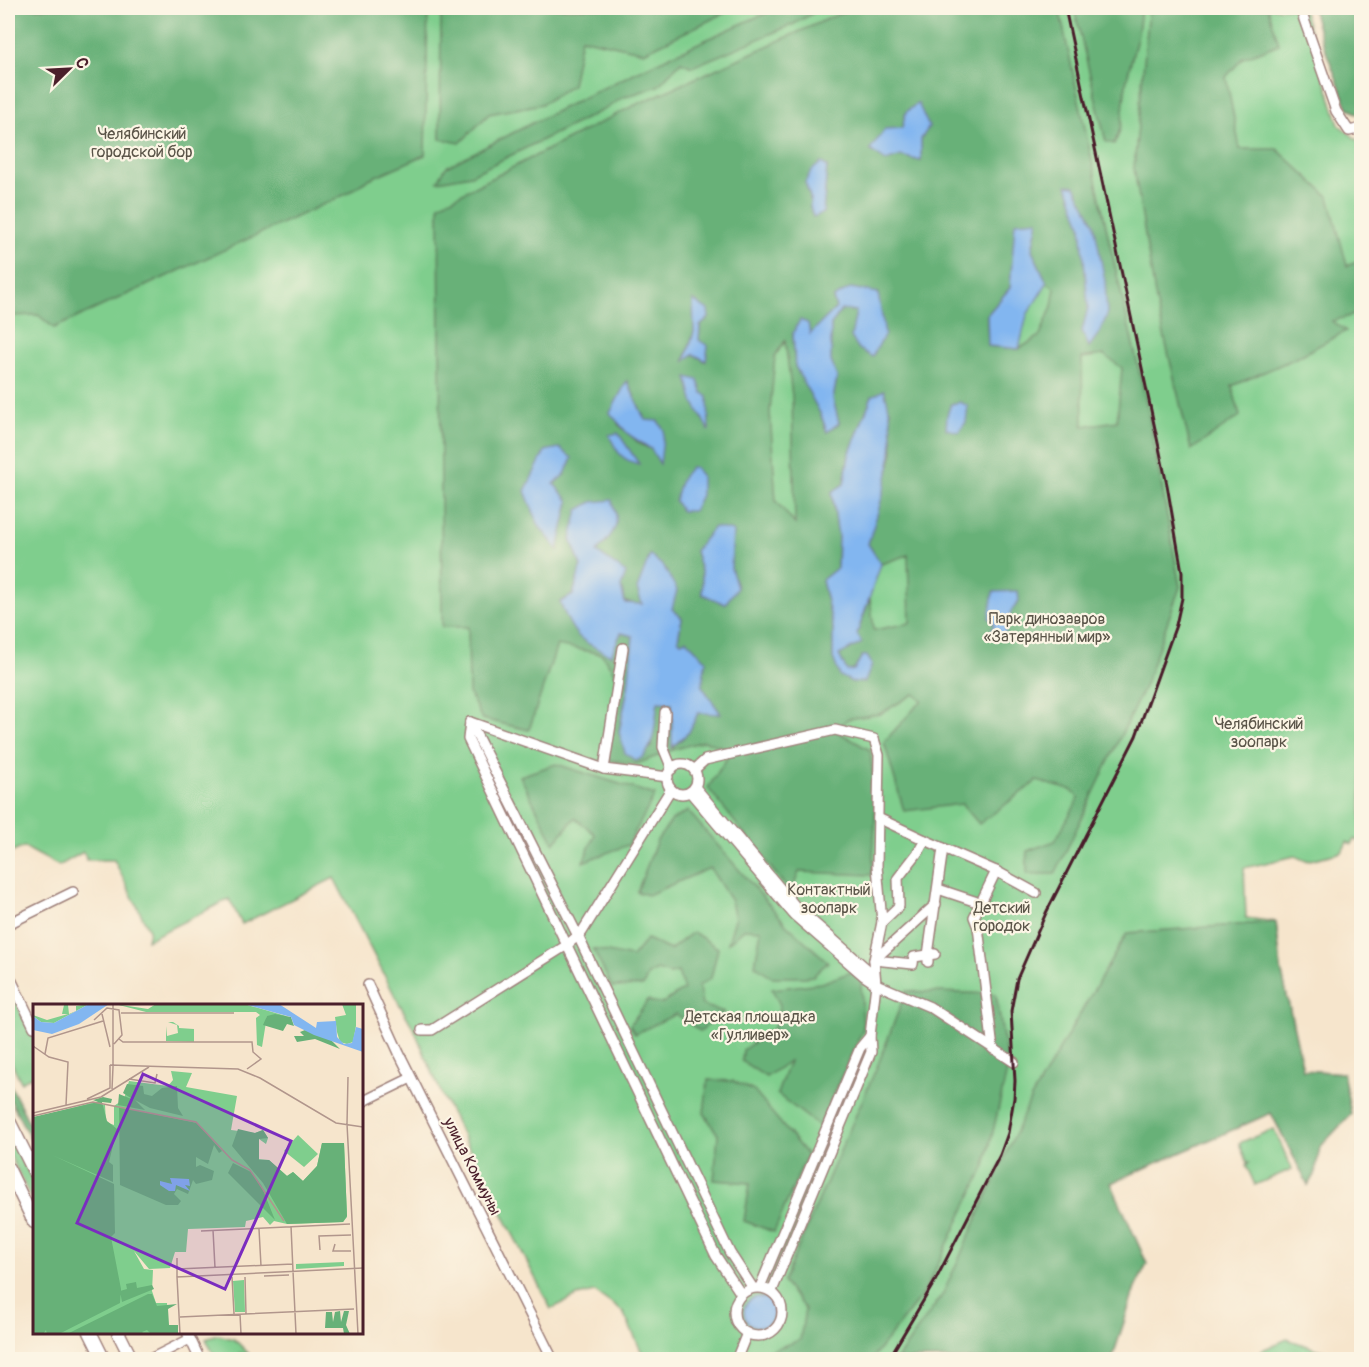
<svg xmlns="http://www.w3.org/2000/svg" width="1369" height="1367" font-family="Pangolin,sans-serif">
<style>
.green{fill:#7fce8d;stroke:#64765c;stroke-width:1.5}
.forest{fill:#67b178;stroke:#586852;stroke-width:1.5;fill-rule:evenodd}
.water{fill:#82b6f0;stroke:#666a8e;stroke-width:1.5}
.lines{fill:none;stroke-linecap:round;stroke-linejoin:round}
.minor-casing{stroke:#a0827c;stroke-width:12}
.major-casing{stroke:#a0827c;stroke-width:15}
.minor{stroke:#fff;stroke-width:9}
.major{stroke:#fff;stroke-width:12}
.rail{stroke:#4a1f2b;stroke-width:3}
.labels{text-anchor:middle;stroke-width:4.5;stroke-linejoin:round;paint-order:stroke}
.park-label{font-size:16px;fill:#5a5448;stroke:#fcf5e5}
.street-label{font-size:16px;fill:#4a1f2b;stroke:#fcf5e5}
.inset-road{fill:none;stroke:#b1968c;stroke-width:1.5}
.view{fill:#7b2cbf;fill-opacity:0.15;stroke:#7b2cbf;stroke-width:3}
.inset-edge{fill:none;stroke:#4a1f2b;stroke-width:3}
</style>
<rect width="100%" height="100%" fill="#fcf5e5"/>
<filter id="ink" filterUnits="userSpaceOnUse"><feTurbulence type="fractalNoise" baseFrequency=".0167" numOctaves="2"/><feDisplacementMap in="SourceGraphic" scale="12" xChannelSelector="R" yChannelSelector="G"/><feConvolveMatrix kernelMatrix="1 2 1 2 8 2 1 2 1" color-interpolation-filters="sRGB"/></filter>
<filter id="wash" filterUnits="userSpaceOnUse"><feTurbulence type="fractalNoise" baseFrequency=".008" numOctaves="4" result="noise"/><feDisplacementMap in="SourceGraphic" scale="24" xChannelSelector="R" yChannelSelector="G"/><feGaussianBlur stdDeviation="1.35" result="paint"/><feColorMatrix in="noise" values="0 0 0 0 0 0 0 0 0 0 0 0 0 0 0 0 0 1.4 0 .05"/><feComposite in="paint" operator="in"/></filter>
<g filter="url(#wash)">
<rect width="100%" height="100%" fill="#f6e5cc"/>
<g class="green">
<path d="M8 8H1303L1339 125 1361 143V838L1360 842 1355 839 1352 844 1347 842 1342 852 1306 861 1295 856 1244 868 1246 918 1276 922 1281 969 1303 1070 1343 1073 1351 1114 1320 1147 1315 1173 1308 1185 1271 1113 1111 1183 1147 1264 1135 1288 1112 1359H645L623 1312 595 1292 577 1296 551 1309 442 1095 414 1029 396 998 334 878 242 924 229 899 147 940 149 930 114 860H87L83 852 59 866 24 847 8 854Z"/>
<path d="M8 986 34 1039V1075L21 1082 8 1055Z"/>
<path d="M1274 1129 1292 1169 1255 1185 1246 1165 1249 1163H1247L1239 1143Z"/>
<path d="M8 1130 34 1184V1205L8 1151Z"/>
<path d="M218 1335 234 1339 249 1354 245 1355 240 1353 236 1359H216L206 1339Z"/>
<path d="M1287 1339 1346 1359H1259L1262 1350Z"/>
</g>
<g class="forest">
<path d="M8 8H428L425 155 369 179 346 194 54 328 38 315 8 316Z"/>
<path d="M441 8H735L644 52 581 38 572 85 542 104 489 114 460 143 440 139Z"/>
<path d="M778 8H822L794 24 692 67 681 62 658 86 622 98 607 108 471 175 438 181 446 167C555 111 665 56 778 8Z"/>
<path d="M852 8H1059L1111 249 1147 405 1180 587 1145 685 1055 874H1027V851L1055 841 1079 798 1071 790 1037 781 979 824 962 804 904 811 884 742 922 700 914 694 880 714 847 719 838 732 870 750 876 805 872 875 799 872 791 893 708 788 732 750 704 741 675 749 637 764 602 759 618 679 602 654 557 645 529 730 482 719 469 693 468 627H442L439 205 631 107ZM906 112 921 139V161L901 156 902 128ZM827 167 823 212 810 207V197L808 191ZM1038 220 1032 250 1047 283 1055 288 1052 306 1040 336 1019 349 988 346 987 315 1010 288ZM878 293 856 311 841 310 831 325V361L837 377 833 399 839 423 827 432 820 413 795 366 793 333 810 335 836 308 833 299ZM694 301 709 318 700 326 699 340 705 361 693 354 685 360 694 332ZM785 341 792 396 795 524 776 501 770 412 775 356ZM1104 355 1122 368 1117 421 1083 426 1082 358ZM628 382 645 420 660 463 651 449 640 444 618 424ZM872 396 890 409 893 453 868 544 881 564 908 555 910 623 874 630 870 598 857 634 839 655 847 671 854 670 862 656 852 682 833 658V627L822 580 837 568 838 537 832 492 844 484 849 455ZM545 451 565 474 553 484 569 502 557 549ZM733 531 731 568 737 588 702 594V574L695 551ZM571 539 621 587 625 602 642 605 650 555 664 567 672 609 682 618 678 639 702 686 720 713H698L689 732 673 747 672 703 657 702 651 747 636 761 626 753 619 731 628 688 633 636 621 633 560 602 573 595 581 566Z"/>
<path d="M1074 8H1140C1141 34 1130 59 1126 85 1122 107 1125 125 1114 144L1106 142Z"/>
<path d="M1149 8H1268L1279 44 1243 58 1226 77 1240 149H1277L1329 197 1347 266 1361 260V313L1332 321 1346 331 1296 358 1232 386 1240 416 1191 450 1156 301 1134 168Z"/>
<path d="M1312 8H1361V116L1348 108 1320 36Z"/>
<path d="M556 764 655 795 628 845 583 862 595 834 575 818 554 843 520 776Z"/>
<path d="M688 811 787 925 828 962 813 976 804 977H772L755 965 761 930 744 929 728 943 735 919 731 901 710 868 648 895 637 892 657 840 672 820Z"/>
<path d="M1276 922 1281 969 1303 1070 1343 1073 1351 1114 1320 1147 1315 1173 1308 1185 1271 1113 1111 1183 1147 1264 1135 1288 1112 1359H897L943 1294 1031 1098 1127 933Z"/>
<path d="M693 932 718 948 711 978 699 986 702 1005 724 1012 700 1031 676 1014 635 1034 630 1025 648 1000C665 1010 670 995 684 990L678 972 670 974 657 970 648 975 643 986 612 987 593 949 632 957 647 939 670 950Z"/>
<path d="M851 972 861 981 863 1029 819 1126 777 1094 789 1061 766 1077 742 1061 743 1050 774 1028 780 1005 772 989 821 983Z"/>
<path d="M906 991 996 994 1008 1067 985 1166 924 1293 872 1359 758 1360 760 1354 800 1340 805 1309 783 1282 879 1062Z"/>
<path d="M8 1080 34 1133V1147L8 1095Z"/>
<path d="M708 1080 733 1081 754 1091 807 1155 774 1232 744 1221 750 1183 714 1180 718 1135 704 1113Z"/>
</g>
<g class="water">
<path d="M918 103 929 127 921 139V161L901 156 886 161 870 150 885 129 902 128 906 112Z"/>
<path d="M821 163 827 166 823 213 813 217 810 207V197L805 182 812 170Z"/>
<path d="M1067 185 1075 186 1094 223 1105 281 1107 315 1100 332 1089 347 1082 331 1088 307 1081 225Z"/>
<path d="M1038 220 1032 250 1047 283 1027 315 1019 349 988 346 987 315 1010 288 1015 222Z"/>
<path d="M851 288 878 293 885 334 872 357 859 349 851 337 856 311 841 310 831 325V361L837 377 833 399 839 423 827 432 821 415 795 366 793 333 800 320 808 323 810 334 836 308 833 298Z"/>
<path d="M693 300 708 310 709 318 700 326 699 340 708 346 706 361 693 354 685 361 694 332Z"/>
<path d="M687 377 698 380 702 392 708 397 709 431 693 401Z"/>
<path d="M627 381 645 420 658 421 664 430 660 464 651 449 628 434 610 413Z"/>
<path d="M884 390C903 444 884 492 868 544L881 564 857 634 862 643 839 655 847 671 854 670 862 656H867L872 664 865 682H852L840 676 833 658V627L822 580 837 568 838 537 832 492 844 484 849 455 872 396Z"/>
<path d="M960 402 968 406 966 422 959 432 946 429 947 415 951 404Z"/>
<path d="M618 433 639 464C620 460 617 451 609 435Z"/>
<path d="M559 448 572 458 565 474 554 484 569 501 558 550 539 526 525 491 545 451Z"/>
<path d="M691 467 695 468 701 475V495L693 511H681L675 501C678 487 680 477 691 467Z"/>
<path d="M612 500C622 528 614 531 597 552L626 573 621 587 625 603 642 604 637 589 650 555 664 567 677 590 672 609 682 618 678 639 681 642 686 640 706 660 702 686 721 714 698 713 689 732 672 747V703L658 702C654 721 657 752 636 761L625 753 619 732 628 688 633 636 621 633 611 655C579 641 573 636 560 602L573 595 581 566 571 539 578 510 592 502Z"/>
<path d="M714 527 733 531 731 568 737 588 725 604 702 594V574L695 551Z"/>
<path d="M1018 591 1019 602 1011 611 1004 636 989 637 994 624 989 618 993 592Z"/>
<circle cx="759" cy="1312" r="15"/>
</g>
</g>
<g filter="url(#ink)">
<g class="lines">
<defs>
<g id="minor">
<path d="M1300 8 1336 111 1349 131 1362 128"/>
<path d="M665 712 663 747 672 769"/>
<path d="M470 722 468 739 716 1256 741 1294"/>
<path d="M470 722 578 936 730 1253 753 1288"/>
<path d="M470 722 604 769 668 777"/>
<circle cx="682" cy="779" r="15"/>
<path d="M604 769 623 648"/>
<path d="M694 770 705 760 835 730 874 739 879 755 877 866 882 922 874 960 876 984 870 1036 871 1052 772 1291"/>
<path d="M695 787 796 907 867 969 875 982"/>
<path d="M690 792 794 915 864 976 876 984 930 1007 1014 1062"/>
<path d="M878 818 925 840"/>
<path d="M938 889 980 903"/>
<path d="M882 922 899 906 898 878 919 851 925 840 996 871 1036 893"/>
<path d="M8 924 73 892"/>
<path d="M935 954 928 955 943 848"/>
<path d="M928 962V955L914 957 913 964 874 960 936 904"/>
<path d="M8 973 34 1027"/>
<path d="M368 985 399 1053 553 1360"/>
<path d="M422 1030H432L567 945 582 932 671 789"/>
<path d="M993 1049 978 927 974 917 996 871"/>
<path d="M362 1102 411 1078"/>
<path d="M760 1287 860 1048 870 1036"/>
<circle cx="758" cy="1312" r="24"/>
<path d="M187 1332 200 1360"/>
<path d="M148 1360 190 1339"/>
<path d="M736 1360 747 1333"/>
</g>
<g id="major">
<path d="M8 1119 34 1171"/>
<path d="M8 1168 34 1222"/>
<path d="M90 1332 104 1360"/>
<path d="M118 1332 132 1360"/>
</g>
</defs>
<use href="#minor" class="minor-casing"/>
<use href="#major" class="major-casing"/>
<use href="#minor" class="minor"/>
<use href="#major" class="major"/>
<path class="rail" d="M888 1360 935 1281 1000 1155 1008 1133 1014 1098 1015 1081 1011 1011 1017 979 1046 913 1136 736 1176 625 1182 598V572L1167 485 1065 8"/>
</g>
</g>
<g class="labels">
<g class="park-label">
<text x="142" y="139">Челябинский<tspan x="142" dy="18">городской бор</tspan></text>
<text x="1047" y="624">Парк динозавров<tspan x="1047" dy="18">«Затерянный мир»</tspan></text>
<text x="1259" y="729">Челябинский<tspan x="1259" dy="18">зоопарк</tspan></text>
<text x="829" y="895">Контактный<tspan x="829" dy="18">зоопарк</tspan></text>
<text x="1002" y="913">Детский<tspan x="1002" dy="18">городок</tspan></text>
<text x="750" y="1022">Детская площадка<tspan x="750" dy="18">«Гулливер»</tspan></text>
</g>
<g class="street-label">
<text transform="translate(473 1166) rotate(63)" y="6">улица Коммуны</text>
</g>
</g>
<g transform="translate(33 1004)">
<rect width="330" height="330" fill="#f6e5cc"/>
<path d="M56 0 21 19 8 18 0 12V1V11L14 16 35 10H29L31 1H35L36 10 43 7V2ZM82 0 115 5 123 0H211L253 12H234L229 43 224 41 223 14 227 11 223 8H113ZM309 0H323V22L330 24 323 22 320 38 314 40 307 38 304 28 302 13 313 11ZM135 18H140L146 22V24L161 25V38L133 37V22L134 32 145 29 144 21ZM138 67 159 69 153 83 204 92 198 126 222 129 230 126 235 134 233 140 226 135V155L236 156 254 172 260 168 270 177 284 162 289 139H311L314 213 310 218 254 220 241 217 237 221 230 213 213 217 212 223 155 225 153 248H142L137 264 116 265 101 247 111 265 120 266 119 287 123 299H134L135 322 146 330H0V114L58 99 72 101 73 118 81 121V102L91 95 96 77 135 82 140 76ZM265 131 285 150 271 163 251 147ZM311 258V262L263 265V260ZM211 276 212 308H202L200 277Z" fill="#7fce8d"/>
<path d="M242 10 258 13 261 22 254 20 250 27 230 21 234 12ZM272 26 298 36 307 45 282 35 264 38 261 32H271L267 28ZM94 80 110 82 111 90 119 92 129 84 144 82 145 104 150 112 117 104 102 96 112 106 85 101 86 90 101 96 90 89ZM70 93 79 95 78 99 69 98 74 117 84 125 76 158 80 161V178L19 151 81 180 82 229 78 233 88 285 87 299 26 330H14L13 326 10 330H0V113L65 98 60 96ZM86 103 164 119 189 147 186 149 181 141 175 160 163 153V163L167 161 181 167 179 176 163 180 160 176 155 190 144 185 141 190 148 197 145 201H133L87 181ZM205 125 222 129 230 126 235 134 226 135V156H236L254 172 260 168 270 177 284 162 289 139H311L314 212 310 218 254 220 230 179 199 142ZM200 159 218 168 228 181 242 216 195 169ZM103 278 104 284 119 281 121 285 89 298 87 287 94 285 93 280ZM115 290H119L124 302 144 300 135 305 136 321H145V330H118L114 326 109 328 111 330H34ZM307 307 308 318 311 307H316L313 321 317 330H311L310 324H292L293 308H299L300 318 302 308Z" fill="#67b178"/>
<path d="M56 0H76L46 20 19 30 0 26V12L8 18 21 19ZM211 0H246L283 24 284 18 303 17 304 33 311 40 319 39 323 23 330 25V48L281 31 261 21 258 13ZM137 174 156 175 157 182 152 181 157 187 143 181 142 187H136L127 181V177L139 180Z" fill="#82b6f0"/>
<path class="inset-road" d="M80 0V63M88 9H201M69 10 77 43M61 16 74 4 86 6 89 31 81 40M86 35 90 38H219L220 48 228 55 214 65M0 42 16 53 35 58 33 101M12 50 15 34 70 17M77 61 205 65 227 74 303 119 330 123M96 75 122 79 124 70M79 85 80 63M54 95 77 84V61M0 109 68 93 116 63M0 112 60 98 163 118 199 156 217 166 251 217M314 120 315 73M314 120 325 330M258 222 260 267M226 225 228 262M180 226 182 264M168 227 317 220M302 240 300 247H318M287 246 286 232 318 231M144 254V273M144 265 260 260M260 267 263 330M231 272 256 271M199 273 201 310M212 273 213 310M207 310 208 330M147 313 321 305M147 330 144 273 330 264"/>
<path class="view" d="M110 70 258 137 192 285 44 219Z"/>
<rect width="330" height="330" class="inset-edge"/>
</g>
<rect width="1369" height="1367" fill="none" stroke="#fcf5e5" stroke-width="30"/>
<g transform="translate(69 69) rotate(66)" stroke="#fcf5e5" stroke-width="4.5" paint-order="stroke">
<path d="M0-4.5L10 22L0 15L-10 22Z" fill="#4a1f2b"/>
<text y="-9" font-size="16" font-weight="bold" text-anchor="middle" fill="#4a1f2b">С</text>
</g>
</svg>
